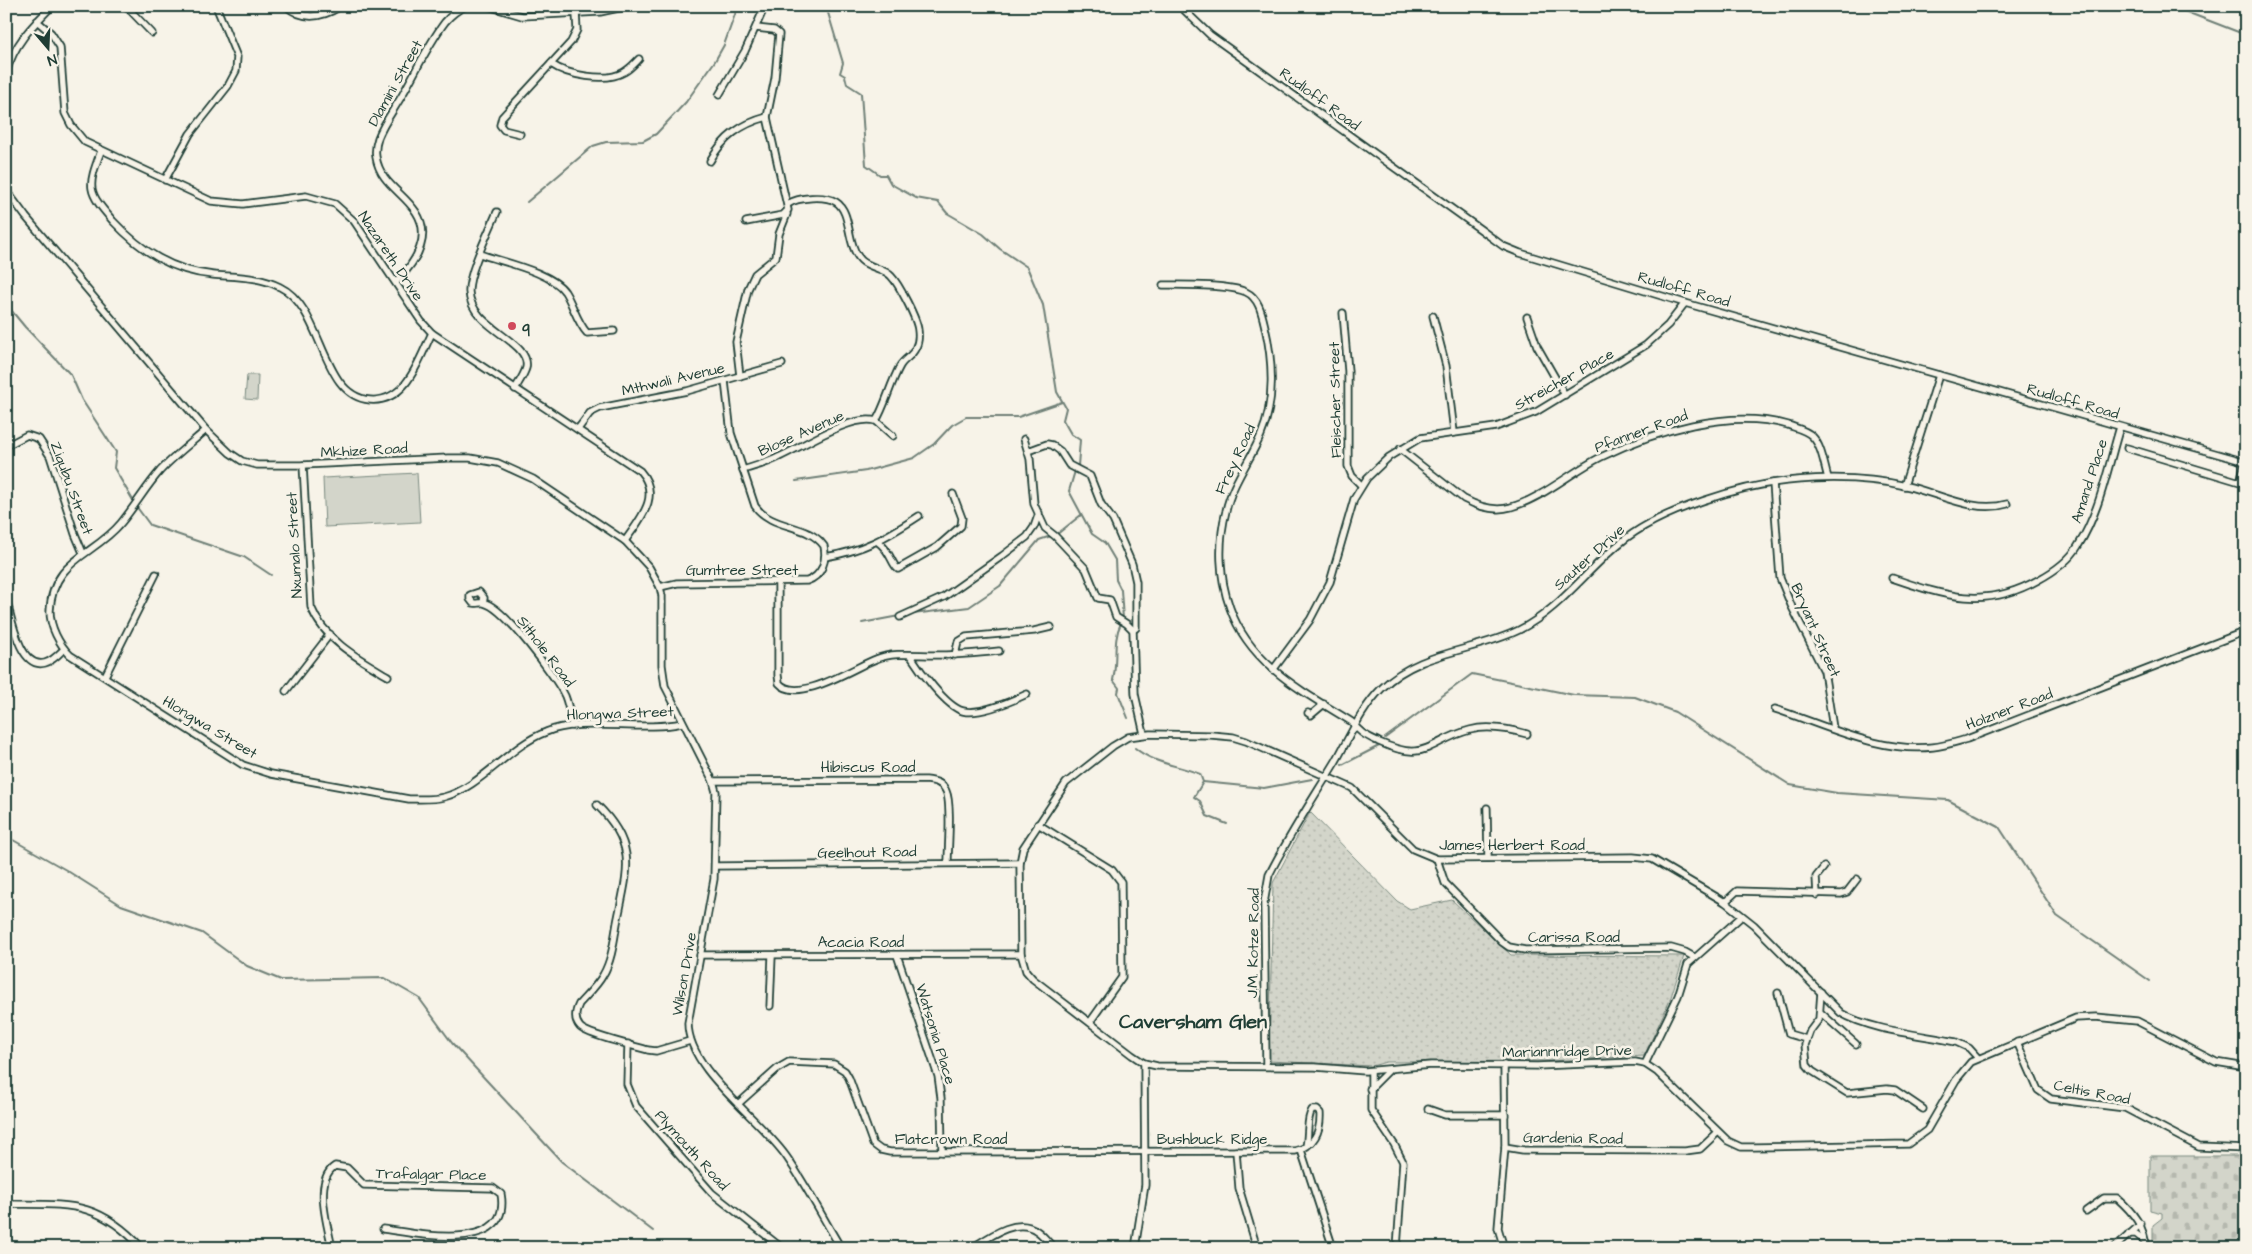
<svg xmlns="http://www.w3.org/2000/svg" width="2252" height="1254" font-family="'Architects Daughter',sans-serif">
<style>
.cemetery{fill:url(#cemetery-stones);stroke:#79897f}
.park{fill:url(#park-dots);stroke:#79897f}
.garden{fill:#d3d5ca;stroke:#79897f}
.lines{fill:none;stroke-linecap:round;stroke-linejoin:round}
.stream{stroke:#6f8077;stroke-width:2}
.minor-casing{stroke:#1f3d34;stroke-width:9}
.minor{stroke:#f7f3e8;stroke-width:5.5}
.poi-dot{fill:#d1495b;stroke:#f7f3e8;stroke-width:2}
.labels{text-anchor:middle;stroke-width:5;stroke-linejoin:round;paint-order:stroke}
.street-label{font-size:15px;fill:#1f3d34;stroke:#f7f3e8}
.poi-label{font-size:15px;font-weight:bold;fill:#1f3d34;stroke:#f7f3e8;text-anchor:start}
.district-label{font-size:20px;font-weight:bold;fill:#1f3d34;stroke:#f7f3e8}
</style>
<defs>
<pattern id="cemetery-stones" width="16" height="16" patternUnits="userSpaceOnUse" patternTransform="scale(1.25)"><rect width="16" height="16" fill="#d3d5ca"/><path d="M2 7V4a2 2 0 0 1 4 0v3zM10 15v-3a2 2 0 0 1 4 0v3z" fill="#b5b8ae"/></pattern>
<pattern id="park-dots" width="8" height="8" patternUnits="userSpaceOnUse" patternTransform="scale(1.25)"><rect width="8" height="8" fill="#d3d5ca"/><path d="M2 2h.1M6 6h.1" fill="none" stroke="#b5b8ae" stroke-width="1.8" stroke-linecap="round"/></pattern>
</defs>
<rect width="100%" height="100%" fill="#f7f3e8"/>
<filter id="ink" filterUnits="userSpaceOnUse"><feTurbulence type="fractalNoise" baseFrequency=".02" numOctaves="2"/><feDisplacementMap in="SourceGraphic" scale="10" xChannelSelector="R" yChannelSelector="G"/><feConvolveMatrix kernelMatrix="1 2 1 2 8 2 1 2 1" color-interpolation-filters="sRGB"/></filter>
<g filter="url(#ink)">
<path class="cemetery" d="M2150 1156H2246V1248H2153V1225L2162 1218V1213L2150 1210Z"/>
<path class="park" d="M1310 812 1397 901 1410 909 1452 900 1511 955 1684 956 1670 1000 1644 1056 1548 1061 1386 1062 1372 1066 1269 1061 1273 883Z"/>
<g class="garden">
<path d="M247 375H258L257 400 245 399Z"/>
<path d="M417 473 420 522 325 527 323 478Z"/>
</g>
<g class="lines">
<g class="stream">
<path d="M826 6 843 63 840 73 845 76 847 84 861 93 866 165 880 175H886L891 184 916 198 938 202 947 213 983 234 1000 249 1027 267 1043 305 1057 392 1066 408 1063 420 1071 434 1080 440 1078 466"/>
<path d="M2171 6 2246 35"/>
<path d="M527 202 593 146 606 142 643 141 656 134 686 102 715 61 724 45 738 6"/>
<path d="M6 304 25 327 71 375 82 400 116 452 114 468 134 502"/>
<path d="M1075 471 1069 491 1092 534 1105 543 1115 560 1116 580 1121 590 1123 619"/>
<path d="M796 481 866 471 914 458 934 444 952 425 966 417H1018L1062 402"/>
<path d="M136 506 150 525 244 557 271 575"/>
<path d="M1056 535 1081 515"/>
<path d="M913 614 969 607 1000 586 1039 540 1051 536"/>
<path d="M862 623 899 616"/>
<path d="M1121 623C1112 641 1118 661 1113 680L1119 688 1118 693 1128 718"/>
<path d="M1385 738 1472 674 1574 695 1635 697 1675 712 1790 785 1837 793 1948 800 1999 827 2057 916 2150 981"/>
<path d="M1135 748C1154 764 1178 765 1200 774L1203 782 1194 797 1200 801 1207 816 1227 824"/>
<path d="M1342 765 1379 746"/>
<path d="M1203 782 1264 788 1312 779"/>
<path d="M6 836 66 870 121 905 202 933 247 966 281 980 384 978 419 998 452 1043 562 1162 653 1231"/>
</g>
<defs>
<g id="minor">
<path d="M126 6 152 33"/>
<path d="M286 6C303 21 322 18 341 6"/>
<path d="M488 6 522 16 600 12 628 6"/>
<path d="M582 6 586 12"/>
<path d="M1180 6 1210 35 1480 229 1503 246 1520 253 1685 303 2246 462"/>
<path d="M37 21 51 33 60 47 65 113 71 125 85 142 211 201 243 204 306 196 335 204 354 221 421 321 432 333 640 471C662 496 640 519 625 541"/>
<path d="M551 64C567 75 606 83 624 72 630 69 635 63 639 59"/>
<path d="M6 73C14 44 31 27 52 6"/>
<path d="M719 95 745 51 765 6"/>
<path d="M520 134 504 130 500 125 502 117 571 42 577 30 576 13"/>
<path d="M101 151C87 188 87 191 113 221 141 251 172 271 213 275 236 277 259 276 280 287 324 308 320 396 370 400 407 403 419 359 432 333"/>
<path d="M710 161C723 137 741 124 767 117"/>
<path d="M165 180 190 134 228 86 236 71 237 57 216 6"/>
<path d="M6 190 26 217 206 430 230 453 242 461 257 465H303L448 458H470L498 463 533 479 625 541 649 567 660 587 662 596V665L665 686 713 781 716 792 714 879 688 1023C688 1072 762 1119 788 1159 807 1187 823 1218 841 1248"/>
<path d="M788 204C798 197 825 195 836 202 852 212 846 245 861 260 869 268 884 268 891 276 899 284 917 319 918 330 919 337 918 344 915 349 912 356 904 359 900 366 890 384 886 404 876 421"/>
<path d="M497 212C489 231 468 273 469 292 471 329 532 341 526 368 524 375 519 382 515 389"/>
<path d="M746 222 783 215 788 210 767 117 775 78 779 34 774 30 756 28"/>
<path d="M480 254C502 262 552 272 565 292 573 305 577 322 587 333L614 331"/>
<path d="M396 282C414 264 433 238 416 212 403 192 380 183 376 157 375 151 376 144 378 138 384 122 396 107 404 92 417 69 429 43 445 22 451 15 457 10 466 6"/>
<path d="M1163 285C1183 285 1228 284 1246 292 1259 298 1262 314 1265 327 1273 361 1275 403 1261 435 1250 461 1232 483 1226 511 1218 542 1219 578 1230 608 1250 665 1304 692 1352 722 1359 733 1367 736 1379 742 1428 764 1428 741 1470 730 1488 725 1509 729 1527 734"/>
<path d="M1343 313 1348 371V466L1352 476 1361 485"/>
<path d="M1433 316 1446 366 1454 432"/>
<path d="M1527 317 1537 346 1565 395"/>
<path d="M740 376 736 342 748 289 755 274 776 257 779 234 787 214"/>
<path d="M578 429 590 413 600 408 687 391 782 364"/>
<path d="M206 430C191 443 174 456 160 471 146 487 135 506 121 523 94 556 52 559 50 611 50 627 59 644 70 655L243 765 271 774 409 799C421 799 432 800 444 797 481 787 509 746 546 732 581 717 641 732 682 723"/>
<path d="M1024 439 1030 459 1034 504 1045 528 1055 536 1086 569 1098 598 1110 600 1116 617 1127 624 1133 630 1135 694 1144 734"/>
<path d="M6 446 27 435 39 439 50 456 75 534 83 553"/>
<path d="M2127 448 2240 482 2245 462"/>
<path d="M1400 449 1464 499C1479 507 1495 512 1511 507 1543 498 1571 472 1601 457 1655 431 1729 408 1788 425 1796 428 1806 430 1812 436 1822 446 1824 465 1828 478"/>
<path d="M1028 451 1047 444 1052 445 1060 451 1069 465 1090 476 1101 504 1113 520 1132 564 1136 582V628L1133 630"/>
<path d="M303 465 311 607C324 640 359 659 388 676"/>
<path d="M743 470C755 466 768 463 779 457 802 447 851 414 876 421L893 436"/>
<path d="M1773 483 1780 578 1791 605 1824 671 1833 728"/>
<path d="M1904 486 1939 375"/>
<path d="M878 542C891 551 891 564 898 569L937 547 961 526 962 518 953 494"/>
<path d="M825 557C863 551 887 537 919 516"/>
<path d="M1892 578C1945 596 1985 610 2038 580 2053 572 2069 561 2078 546 2100 512 2108 466 2120 427"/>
<path d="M778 583V675L779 683C798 705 856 666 876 659 896 651 920 656 941 655 961 655 980 653 999 651"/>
<path d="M660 587 677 583 807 581C822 576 827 561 824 546 808 523 772 530 755 506L731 433 725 381"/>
<path d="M6 598C11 615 19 670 45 663 53 661 59 654 64 649"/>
<path d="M483 602 484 598 479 592 470 595V599L473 603C477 604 480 602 484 603 504 607 556 677 565 696 569 706 570 716 572 726"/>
<path d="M900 617 944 597 1002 556 1027 537 1034 527 1039 513"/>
<path d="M910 655C919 669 946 707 963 711 979 715 1012 701 1027 694"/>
<path d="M955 655 958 642 966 637 1034 631 1051 627"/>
<path d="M1273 670 1310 620 1330 582 1354 499 1367 478 1389 457 1420 438 1496 427 1536 412 1646 345 1668 325 1685 303"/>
<path d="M105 676 156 574"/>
<path d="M286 691 330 634"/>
<path d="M1775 709C1825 725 1879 753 1933 747 1944 746 1956 742 1967 739L2246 631"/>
<path d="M1308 713 1311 715 1324 704"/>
<path d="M713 781 926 780C934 781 942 782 946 791 952 804 948 847 948 863"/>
<path d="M597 805C639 846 627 872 617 923 614 940 612 960 603 975 597 986 587 995 579 1004 575 1012 574 1020 580 1027 587 1035 635 1046 648 1050L656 1051 690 1041"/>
<path d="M1487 808 1488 858"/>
<path d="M1038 824 1112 870 1121 882 1122 977 1090 1022"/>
<path d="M1437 859 1445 883 1502 942 1509 947 1525 950 1671 948 1685 952 1694 957"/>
<path d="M715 866 1020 863"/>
<path d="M1817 895 1816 877 1824 867"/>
<path d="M1725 902 1737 891 1841 894 1847 892 1857 879"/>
<path d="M700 955 1021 954"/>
<path d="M897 955 938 1076 941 1098 942 1152"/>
<path d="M1821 992 1819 1019 1810 1031 1805 1045 1807 1065 1812 1071 1847 1093 1887 1089 1895 1090 1923 1109"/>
<path d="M1778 993 1789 1034 1806 1039"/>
<path d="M770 1006 772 956"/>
<path d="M1821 1013 1856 1044"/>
<path d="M2017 1042 2038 1090 2051 1099 2125 1108 2199 1147 2246 1149"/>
<path d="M628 1044 627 1084 636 1106 712 1193 782 1248"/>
<path d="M1978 1058 1969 1048 1956 1042C1923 1035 1869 1030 1841 1013L1754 925 1725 902 1652 859 1633 857 1437 859 1413 849 1352 788 1246 741 1233 737 1211 735 1150 734 1128 737 1113 746 1066 783 1023 848 1020 863 1021 954 1026 971 1033 979 1132 1055 1144 1063 1157 1066 1315 1067 1365 1071 1431 1065 1537 1066 1635 1062 1645 1064 1657 1072 1728 1141 1741 1147H1754L1908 1144 1927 1130 1956 1080 1971 1062 2076 1018 2096 1017 2137 1021 2216 1062 2246 1067"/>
<path d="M1645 1064 1678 996 1688 964 1742 916"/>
<path d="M1504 1065 1505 1147 1523 1150 1685 1151 1700 1149 1717 1133"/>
<path d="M1266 1066 1264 903 1269 875C1289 835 1313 799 1336 761 1350 736 1361 709 1382 688 1419 651 1474 652 1519 630 1559 610 1585 572 1619 544 1658 510 1745 484 1797 480 1832 477 1871 478 1906 486 1938 493 1974 514 2007 504"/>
<path d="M1371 1071V1110L1394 1144 1403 1162 1397 1248"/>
<path d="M1370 1089 1389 1070"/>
<path d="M738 1104 777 1069 789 1062 834 1064 845 1071 849 1078 873 1144 881 1150 890 1152 1295 1151C1314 1147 1321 1131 1320 1113L1317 1110H1312C1306 1119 1309 1135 1306 1146"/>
<path d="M1428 1109 1445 1115H1505"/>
<path d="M1301 1150 1333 1248"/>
<path d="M1236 1151 1239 1188 1257 1248"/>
<path d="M6 1204C67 1205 97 1199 142 1248"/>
<path d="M2086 1211 2104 1198H2117C2133 1212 2145 1227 2146 1248"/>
<path d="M2129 1234H2136L2146 1242"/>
<path d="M332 1248C328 1227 313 1180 335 1166L347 1168 364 1185 493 1188 501 1194C512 1254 418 1234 383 1229"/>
<path d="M972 1248C989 1237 1017 1216 1037 1231 1043 1235 1048 1242 1054 1248"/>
<path d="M1135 1248 1145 1185 1144 1063"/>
<path d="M1504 1248 1498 1228 1505 1147"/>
<path d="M2114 1248 2141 1224"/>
</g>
</defs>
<use href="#minor" class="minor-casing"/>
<use href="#minor" class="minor"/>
</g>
</g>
<circle class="poi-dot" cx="512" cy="326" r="5"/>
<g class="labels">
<g class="street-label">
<text transform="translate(395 83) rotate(-61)" y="5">Dlamini Street</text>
<text transform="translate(1320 99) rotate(36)" y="5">Rudloff Road</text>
<text transform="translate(391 256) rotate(56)" y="5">Nazareth Drive</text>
<text transform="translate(1684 289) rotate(16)" y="5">Rudloff Road</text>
<text transform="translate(673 379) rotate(-13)" y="5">Mthwali Avenue</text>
<text transform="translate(1564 379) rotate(-29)" y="5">Streicher Place</text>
<text transform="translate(1335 400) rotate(-91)" y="5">Fleischer Street</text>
<text transform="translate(2073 401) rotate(16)" y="5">Rudloff Road</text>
<text transform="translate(1641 431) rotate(-20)" y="5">Pfanner Road</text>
<text transform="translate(801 433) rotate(-24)" y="5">Blose Avenue</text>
<text transform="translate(364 450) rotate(-3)" y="5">Mkhize Road</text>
<text transform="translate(1235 459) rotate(-65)" y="5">Frey Road</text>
<text transform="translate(2089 481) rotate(-72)" y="5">Amand Place</text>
<text transform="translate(72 488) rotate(70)" y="5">Ziqubu Street</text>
<text transform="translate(294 545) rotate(-93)" y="5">Nxumalo Street</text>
<text transform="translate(1589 557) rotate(-42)" y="5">Sauter Drive</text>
<text x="742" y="575">Gumtree Street</text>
<text transform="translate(1816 630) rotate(66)" y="5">Bryant Street</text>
<text transform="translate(546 651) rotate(53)" y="5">Sithole Road</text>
<text transform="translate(2009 709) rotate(-21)" y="5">Holzner Road</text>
<text transform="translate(620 713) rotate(-2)" y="5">Hlongwa Street</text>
<text transform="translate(210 727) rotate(31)" y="5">Hlongwa Street</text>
<text x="868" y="772">Hibiscus Road</text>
<text x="1512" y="850">James Herbert Road</text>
<text transform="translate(867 852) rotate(-1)" y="5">Geelhout Road</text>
<text x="1574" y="942">Carissa Road</text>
<text x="861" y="947">Acacia Road</text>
<text transform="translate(1253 943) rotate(-89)" y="5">J.M. Kotze Road</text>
<text transform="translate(684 974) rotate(-80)" y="5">Wilson Drive</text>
<text transform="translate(936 1034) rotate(73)" y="5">Watsonia Place</text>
<text transform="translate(1567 1051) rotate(-1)" y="5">Mariannridge Drive</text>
<text transform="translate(2092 1092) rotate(11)" y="5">Celtis Road</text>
<text transform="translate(1573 1138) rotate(1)" y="5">Gardenia Road</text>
<text x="951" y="1144">Flatcrown Road</text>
<text x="1212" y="1144">Bushbuck Ridge</text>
<text transform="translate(692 1150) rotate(48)" y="5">Plymouth Road</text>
<text transform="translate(431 1174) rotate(1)" y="5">Trafalgar Place</text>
</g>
<g class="poi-label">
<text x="522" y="331">q</text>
</g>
<g class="district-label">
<text x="1193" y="1028">Caversham Glen</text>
</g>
</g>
<rect width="2252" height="1254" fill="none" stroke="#f7f3e8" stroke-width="25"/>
<rect x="12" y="12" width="2227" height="1229" fill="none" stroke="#1f3d34" stroke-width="2" filter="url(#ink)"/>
<g transform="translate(48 48) rotate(161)" stroke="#f7f3e8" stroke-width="4" paint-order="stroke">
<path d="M0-4L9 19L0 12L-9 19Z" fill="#1f3d34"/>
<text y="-8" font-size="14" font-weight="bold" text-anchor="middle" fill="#1f3d34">N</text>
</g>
</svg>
